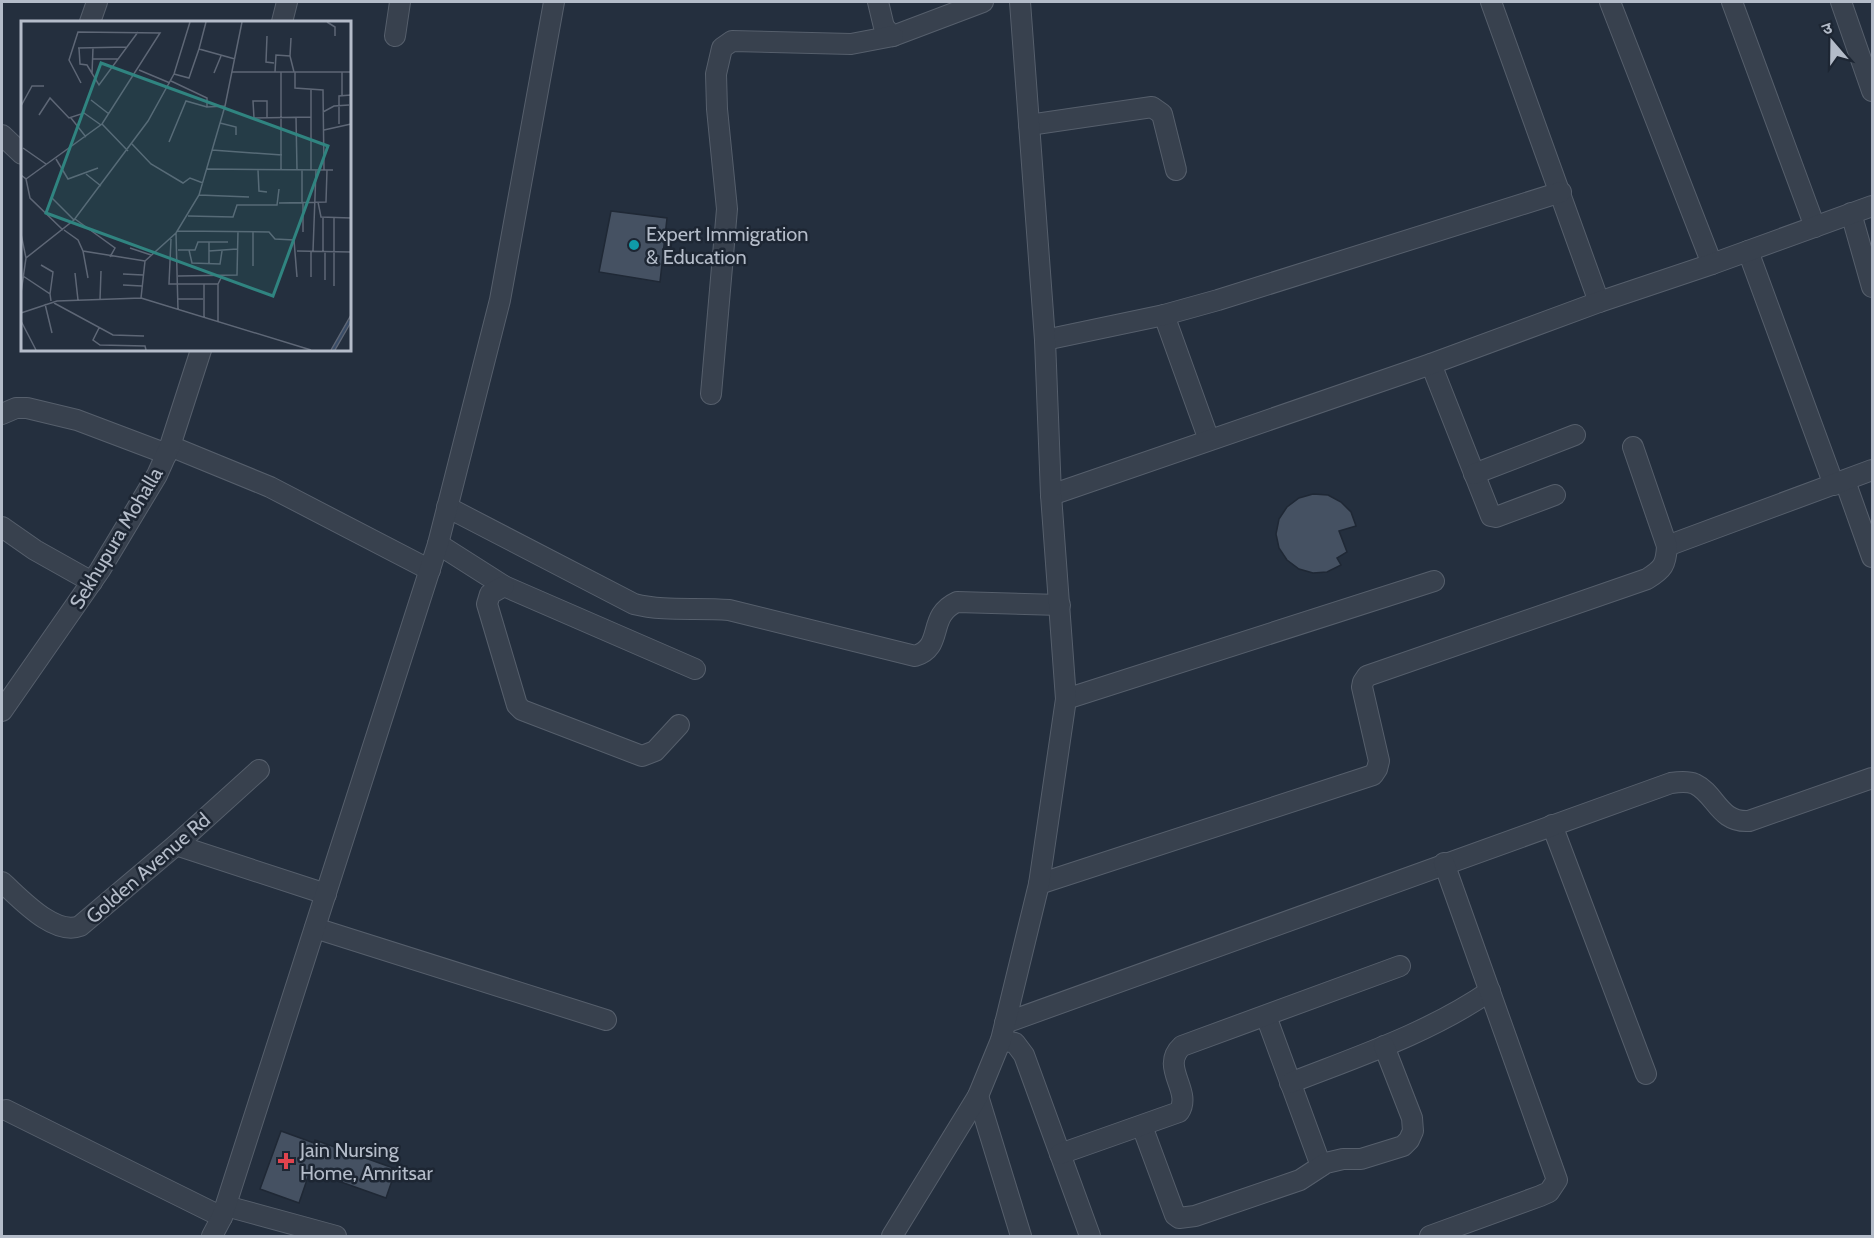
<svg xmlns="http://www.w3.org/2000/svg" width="1874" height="1238" font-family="Cabin,'Noto Sans Devanagari',sans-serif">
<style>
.building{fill:#455162;stroke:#1f2835;stroke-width:1.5}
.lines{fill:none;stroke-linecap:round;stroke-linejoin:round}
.minor-casing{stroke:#565f6c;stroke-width:22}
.minor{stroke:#38414e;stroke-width:20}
.culture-dot{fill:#0f9aa8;stroke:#1d2633;stroke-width:2}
.health-dot{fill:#e0444e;stroke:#1d2633;stroke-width:2}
.labels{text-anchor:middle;stroke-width:5;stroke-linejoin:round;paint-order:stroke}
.poi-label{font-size:20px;fill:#b4bcc9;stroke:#1d2633;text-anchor:start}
.street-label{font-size:20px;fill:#b4bcc9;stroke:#1d2633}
.inset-river{fill:none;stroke:#394c67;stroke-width:3}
.inset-road{fill:none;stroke:#5e6776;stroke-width:1.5}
.view{fill:#308480;fill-opacity:0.15;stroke:#308480;stroke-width:3}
.inset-edge{fill:none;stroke:#b4bcc9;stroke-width:3}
</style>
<rect width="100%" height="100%" fill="#242f3e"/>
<g class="building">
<path d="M611 211 667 218 660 282 599 272Z"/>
<path d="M1313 494 1328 495 1341 502 1351 512 1356 526 1339 531 1347 552 1337 558 1341 565 1327 572 1313 573 1299 569 1287 560 1279 548 1276 534 1279 519 1287 507 1299 498Z"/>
<path d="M281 1131 314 1143 315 1140 396 1169 386 1198 310 1171 299 1203 260 1189Z"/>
</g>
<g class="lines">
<defs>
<g id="minor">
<path d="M878 2 884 27 893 36 983 2"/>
<path d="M1491 2 1599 302"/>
<path d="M1610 2 1712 264"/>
<path d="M1732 2 1815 227"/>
<path d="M1841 2 1872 91"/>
<path d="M90 22 97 2"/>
<path d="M282 22 287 2"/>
<path d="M395 36 400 2"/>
<path d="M1029 125 1152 107 1162 114 1176 170"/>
<path d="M2 135 22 154"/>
<path d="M1851 213 1872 287"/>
<path d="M1748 251 1834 485"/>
<path d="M1164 315 1209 440"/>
<path d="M1045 340 1164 315 1218 300 1561 192"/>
<path d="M1431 364 1491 516 1496 517 1555 495"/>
<path d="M711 394 727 209 717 109 716 74 722 48 732 41 851 44 893 36"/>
<path d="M2 414 16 408H27L77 420 167 454"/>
<path d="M170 446 270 487 430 570"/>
<path d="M1474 474 1575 435"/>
<path d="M1845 481 1872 557"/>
<path d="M1051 495 1431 364 1599 302 1712 264 1872 206"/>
<path d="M447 507 634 604C666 612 697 607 729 610L915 656C945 647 926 616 957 602L1060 605"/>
<path d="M2 527 35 550 92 582"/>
<path d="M438 544 504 586 695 669"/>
<path d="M1667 546 1872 470"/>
<path d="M504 586 490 594 487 604 517 705 522 710 642 756 655 751 679 725"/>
<path d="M1066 699 1434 581"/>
<path d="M2 711 100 570 157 475 170 446 201 350"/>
<path d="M1552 825 1646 1074"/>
<path d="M176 845 326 894"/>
<path d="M2 882C20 898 54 936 80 926L176 845 259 770"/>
<path d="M1039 884 1373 775 1377 769 1379 761 1362 687 1363 682 1367 676 1647 579C1663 569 1666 565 1667 546L1633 447"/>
<path d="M315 928 606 1020"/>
<path d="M1266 1016 1321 1166"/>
<path d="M1005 1023 1671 783C1678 782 1688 781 1695 784 1716 794 1719 823 1749 821L1872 778"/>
<path d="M1001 1040 1015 1043 1024 1055 1090 1236"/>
<path d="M1290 1083C1359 1056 1429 1033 1490 991"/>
<path d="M978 1096 1021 1236"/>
<path d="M6 1110 222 1217"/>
<path d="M1142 1126 1175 1215 1179 1218 1195 1216 1300 1180 1326 1163 1343 1159H1361L1403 1146 1409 1140 1413 1131 1412 1118 1384 1046"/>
<path d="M1060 1154 1179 1112C1193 1091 1159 1067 1182 1046L1400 966"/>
<path d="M226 1206 336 1236"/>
<path d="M212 1236 222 1217 438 544 500 300 554 2"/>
<path d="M892 1236 978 1096 1001 1040 1039 884 1066 699 1051 495 1045 340 1020 2"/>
<path d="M1430 1236 1540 1196 1549 1192 1557 1180 1444 863"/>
</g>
</defs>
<use href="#minor" class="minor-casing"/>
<use href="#minor" class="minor"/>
</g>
<circle class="culture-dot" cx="634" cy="245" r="6"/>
<path class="health-dot" d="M283 1152h6v6h6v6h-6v6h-6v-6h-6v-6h6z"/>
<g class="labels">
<g class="poi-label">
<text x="646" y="241">Expert Immigration<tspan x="646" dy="23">&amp; Education</tspan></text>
<text x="300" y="1157">Jain Nursing<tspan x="300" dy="23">Home, Amritsar</tspan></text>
</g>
<g class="street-label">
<text transform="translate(116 538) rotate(-59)" y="7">Sekhupura Mohalla</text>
<text transform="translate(148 868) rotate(-41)" y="7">Golden Avenue Rd</text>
</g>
</g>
<g transform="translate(21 21)">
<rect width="330" height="330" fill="#242f3e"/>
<path class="inset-river" d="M312 329 328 300"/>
<path class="inset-road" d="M306 1 314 6V15M246 15 245 41 253 42M57 27 106 26M58 27 59 43 66 44 78 64 117 11M178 28 185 1M269 35 270 17M72 38H97M118 49 149 62M211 51H330M254 51 255 34 269 35 273 51M260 51V149M274 51V67L302 69 303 149M193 52 200 35M71 53 72 27M153 53 168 57 178 28 214 38M150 60 186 77V86L204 85M290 68V149M321 74V51M70 79 88 93M0 85 11 65H23M302 91 313 85 328 84M18 94 29 77 48 97 63 92 80 104M246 96V80H232L233 97 290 96M275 96 276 149M50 97 65 116M199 102 215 106V114M81 103 107 130M318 103V75L330 74M303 109 330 103M148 121 165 80 186 86M111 123 130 143 162 162 169 157 182 162M2 127 25 143M191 129 261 134M35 138 47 158 77 147M185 148 312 149M237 149 238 170 246 171M281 149V182M65 153 80 165M0 154 5 158 9 177 42 209M5 158 81 103 139 12 57 11 48 39 60 62M178 174 228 176M31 177 53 199M297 181 300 196 330 197M258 182 305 181 306 149M167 195 212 196 216 184H256L258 168M313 197V265M54 198 94 227 89 236M43 209 57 219 62 230 124 240M156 210 248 211 254 218 273 219 276 256M232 210V245M282 211V182M155 212 157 289M0 213 5 237M150 218 148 263H197L201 255M188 221V242M109 227 130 234M157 229H174L177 221H207M168 229 171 242 199 243 201 230M62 230 67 257M188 230 216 228M276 230 330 231M290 230V256M292 230 295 149M302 230V197M20 244 32 251 29 273M54 252 57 279M102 253 122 254M2 255 29 273 30 280M157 255 216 254 217 210M304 259V230M183 263V297M102 264 121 265M0 272 5 237 53 199 127 100 153 53 169 1M120 277 290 329M157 278H182M79 279 80 250M33 282 92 314 123 315M24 283 31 312M0 292 36 280 120 277 124 240 155 212 178 174 204 85 221 1M0 300 15 329M197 300V263M78 307 72 319 79 324 124 325 125 329M310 329 330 294M314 329 330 301"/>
<path class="view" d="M80 42 307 125 252 275 25 192Z"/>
<rect width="330" height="330" class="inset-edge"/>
</g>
<rect width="1874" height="1238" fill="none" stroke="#b4bcc9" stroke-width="6"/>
<g transform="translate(1832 42) rotate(340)" stroke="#1d2633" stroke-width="4.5" paint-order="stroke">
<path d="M0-4.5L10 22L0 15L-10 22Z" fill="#b4bcc9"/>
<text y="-9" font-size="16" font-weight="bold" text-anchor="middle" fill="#b4bcc9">उ</text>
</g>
</svg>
